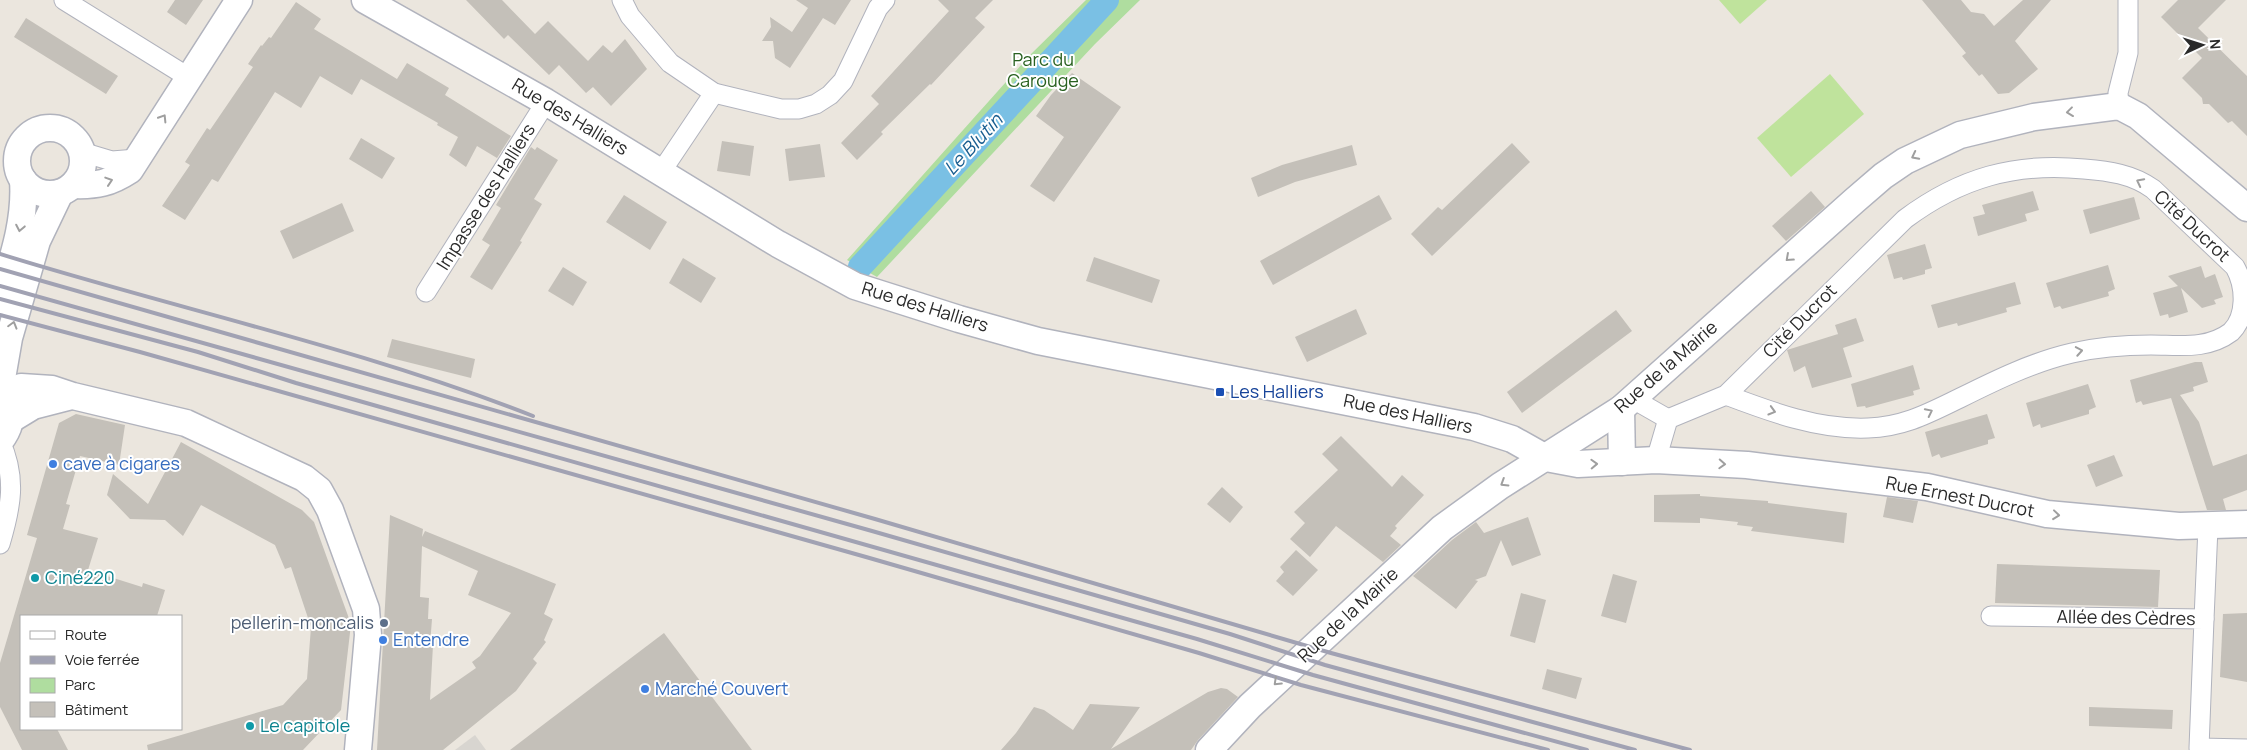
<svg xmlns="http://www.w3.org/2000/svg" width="2247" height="750" font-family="Manrope,sans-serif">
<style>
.green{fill:#afdd9f}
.pitch{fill:#bfe39c}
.plaza{fill:#d8d5d0}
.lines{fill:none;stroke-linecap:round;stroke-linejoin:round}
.canal{stroke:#7ac0e4;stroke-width:24}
.building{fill:#c4c0b9;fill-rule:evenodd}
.minor-casing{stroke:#b1b3bd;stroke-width:21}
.secondary-casing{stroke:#b1b3bd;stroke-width:29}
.minor{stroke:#fff;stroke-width:19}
.secondary{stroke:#fff;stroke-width:26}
.rail{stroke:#a1a2b3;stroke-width:4}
.oneway{stroke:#9f9f9f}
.transit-dot{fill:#1a4fb4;stroke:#fff;stroke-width:2}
.shop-dot{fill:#3f7fe0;stroke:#fff;stroke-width:2}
.culture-dot{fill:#0f9aa8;stroke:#fff;stroke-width:2}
.service-dot{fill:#5c6f8a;stroke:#fff;stroke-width:2}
.labels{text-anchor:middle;stroke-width:4;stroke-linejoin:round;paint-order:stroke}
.park-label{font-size:18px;fill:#296120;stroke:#fff}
.street-label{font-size:18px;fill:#2a2a2a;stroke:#fff}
.transit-label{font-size:18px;fill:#164399;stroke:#fff;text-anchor:start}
.shop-label{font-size:18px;fill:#366cbe;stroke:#fff;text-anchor:start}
.culture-label{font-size:18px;fill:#0d838f;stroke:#fff;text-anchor:start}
.service-label{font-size:18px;fill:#4e5e75;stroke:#fff;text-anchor:end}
.water-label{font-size:19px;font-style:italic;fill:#195e90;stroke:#fff}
</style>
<rect width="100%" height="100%" fill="#ebe6de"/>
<path class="green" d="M1086 0H1140L1095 44 877 277 847 260 1030 55Z"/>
<g class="pitch">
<path d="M1719 0H1767L1740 24Z"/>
<path d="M1830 74 1864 114 1791 177 1757 138Z"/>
</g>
<path class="plaza" d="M475 735 486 750H455Z"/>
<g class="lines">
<path class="canal" d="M860 267 1107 0"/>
</g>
<g class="building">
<path d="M175 0H203L186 25 167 12Z"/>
<path d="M466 0H502L535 34 548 21 588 61 603 45 612 53 625 39 647 69 611 106 593 87 586 93 559 65 549 75 508 35 504 39Z"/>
<path d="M796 0H851L835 25 823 18 790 68 775 58 773 41H762L771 27 770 17 792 32 808 8Z"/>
<path d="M938 0H993L975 18 985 27 931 85 930 84 881 132 883 134 857 160 841 143 879 104 871 96 949 11Z"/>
<path d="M1922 0H1961L1971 12 1984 14 1994 26 2023 0H2051L2015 41 2038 69 2009 93 1998 94 1982 74 1979 76 1962 56 1966 53Z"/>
<path d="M2178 0H2226L2198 28 2247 76V136L2232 121 2228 123 2209 104H2203L2202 98 2182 78 2202 58 2161 17Z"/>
<path d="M296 2 321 19 314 29 397 79 407 63 449 88 445 95 511 136 497 158 477 146 466 167 449 155 458 137 437 125 438 123 361 79 352 95 320 76 301 108 275 92 218 182 212 179 185 220 162 206 190 165 185 162 207 128 210 130 253 67 248 64 261 45 262 46 269 37 271 38Z"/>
<path d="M26 18 118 76 106 94 14 37Z"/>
<path d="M1072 73 1121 107 1054 202 1030 186 1064 137 1036 116 1051 95Z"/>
<path d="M361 138 395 158 382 179 349 159Z"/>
<path d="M722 141 754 146 750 176 717 171Z"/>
<path d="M1512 143 1530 162 1432 256 1411 234 1438 207 1442 210Z"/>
<path d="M820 144 825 177 789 181 785 149Z"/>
<path d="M1352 145 1357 165 1295 182 1258 197 1251 178 1282 165Z"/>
<path d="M531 147 535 150 537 147 558 160 534 199 542 204 520 241 522 242 492 290 470 277 490 245 482 240 501 208 496 205Z"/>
<path d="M1811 191 1825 207 1786 241 1772 226Z"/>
<path d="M2033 191 2039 210 2025 214 2027 221 1978 236 1973 217 1985 214 1982 205Z"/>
<path d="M624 195 667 222 650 250 606 222Z"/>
<path d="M1379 195 1392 219 1273 285 1260 261Z"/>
<path d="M2134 197 2140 219 2090 234 2083 210Z"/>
<path d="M342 203 354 231 293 259 280 231Z"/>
<path d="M1925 244 1932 268 1925 270V274L1903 280 1902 277 1894 279 1887 255Z"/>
<path d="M1094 257 1160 280 1152 303 1086 281Z"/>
<path d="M683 258 716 278 701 303 669 283Z"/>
<path d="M2108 265 2115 289 2108 292 2109 296 2062 309 2060 306 2054 308 2046 283Z"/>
<path d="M2201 266 2205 278 2215 274 2223 297 2214 300 2216 304 2202 308 2181 288 2188 312 2169 318 2168 314 2160 316 2153 293 2178 286 2168 276Z"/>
<path d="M563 267 587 282 573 306 548 291Z"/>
<path d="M2015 282 2021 304 2006 308 2007 312 1958 326 1957 323 1938 328 1931 305Z"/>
<path d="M1356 309 1367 334 1307 362 1295 337Z"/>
<path d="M1616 310 1632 331 1522 413 1507 392Z"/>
<path d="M1856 318 1864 341 1843 348 1852 377 1812 388 1805 366 1794 372 1787 350 1838 334 1841 343 1835 325Z"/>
<path d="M392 339 475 359 471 378 387 357Z"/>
<path d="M2195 362H2202L2208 382 2193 387 2194 391 2180 395 2199 422 2213 466 2247 454V490L2223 499 2226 510H2207L2171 398 2143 405 2141 401 2136 403 2130 380Z"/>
<path d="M1913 365 1920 389 1913 391 1914 395 1866 408 1865 406 1857 407 1851 384Z"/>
<path d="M2088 384 2096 407 2089 410V414L2041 428 2040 424 2033 427 2026 403Z"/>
<path d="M76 414 125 425 119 465 80 456 66 504 70 505 63 529 98 538 88 570 142 587 143 583 165 590 157 616H21V729H57L68 750H22L0 707V663L37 538 27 535 59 423Z"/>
<path d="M1987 414 1995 438 1988 440V444L1941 458 1939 454 1932 457 1925 432Z"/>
<path d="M1341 436 1392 487 1402 475 1424 495 1395 526 1397 528 1390 536 1401 545 1383 562 1336 526 1310 557 1290 539 1305 523 1294 512 1338 470 1322 454Z"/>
<path d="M181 442 302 510 314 522 351 624 341 710 303 750H148L147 745 283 705 307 679 311 627 291 567 285 569 275 545 201 505 183 536 165 520 130 519 107 495 113 474 148 504Z"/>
<path d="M2114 455 2123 476 2096 487 2087 465Z"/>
<path d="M1222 487 1243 507 1230 523 1207 504Z"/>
<path d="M1700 494V496L1768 501V503L1847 513 1844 543 1751 531 1753 527 1737 525 1738 522 1700 518V523L1654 522V495Z"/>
<path d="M1887 497 1918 501 1913 523 1883 517Z"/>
<path d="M390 515 423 529 422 537 425 531 556 584 544 614 553 619 544 640 546 642 533 659 537 663 516 691 443 750H377ZM422 546 478 571 468 595 511 613 480 656 472 662 476 668 430 700 433 645H430L432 619H428L429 598 420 597Z"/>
<path d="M1528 517 1541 555 1512 566 1501 540 1486 576 1475 580 1478 581 1456 609 1413 576 1452 540 1476 522 1484 533Z"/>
<path d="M1296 550 1318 570 1293 596 1276 581 1284 572 1280 567Z"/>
<path d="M1997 564 2160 570 2158 607 1995 603Z"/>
<path d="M1613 574 1637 581 1626 623 1601 616Z"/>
<path d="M1521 593 1546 600 1535 643 1510 636Z"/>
<path d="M2247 613V682L2220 677 2223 614Z"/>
<path d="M664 633 752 750H510L598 683Z"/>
<path d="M1547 669 1582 678 1576 699 1542 689Z"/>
<path d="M1221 688 1227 689 1238 697 1198 740 1191 750H1001L1016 733 1034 707 1044 710 1073 730 1090 704 1140 707 1111 749 1208 692Z"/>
<path d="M2089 707 2173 710 2172 729 2089 726Z"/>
</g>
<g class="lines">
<defs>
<g id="minor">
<path d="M64 0 188 77"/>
<path d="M622 0 630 16 670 63 714 93 781 109H799L816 104 830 95 843 81 878 8 885 0"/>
<path d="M2119 106 2118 93 2128 53V0"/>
<path d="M82 152 112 161 137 159"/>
<path d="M661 172 714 93"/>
<path d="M426 292 546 102"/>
<path d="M1633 399 1668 419"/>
<path d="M1668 419 1726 395 1905 219C1960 178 2015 162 2084 169 2109 171 2132 174 2153 189L2235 267C2246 287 2247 316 2231 332 2207 350 2179 345 2151 345 2125 345 2098 347 2072 353 2033 362 1996 380 1960 398 1929 413 1904 427 1868 428 1819 430 1771 412 1726 395"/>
<path d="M0 441C17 478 11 507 0 544"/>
<path d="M1656 460 1668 419"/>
<path d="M1991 616 2204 619 2199 748 2247 749"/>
<path d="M2204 619 2208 527"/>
</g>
<g id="secondary">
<path d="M365 0 546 102 778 244 855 286 959 319 1038 341 1474 427 1512 439 1546 458 1578 464 1656 460 1747 465 1927 487 2047 514 2179 526 2247 524"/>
<circle cx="50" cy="161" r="33"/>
<path d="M73 185C97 186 110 183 130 170L239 0"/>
<path d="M0 301C12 260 26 222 23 180"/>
<path d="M0 390 9 338 37 241 60 193"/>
<path d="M2 395 21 387 52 389 73 396 186 423 304 478 319 490 330 510 366 609 368 635 358 750"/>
<path d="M1621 409 1622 462"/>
<path d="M10 420 33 406 68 397"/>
<path d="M0 441C9 430 14 415 7 403"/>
<path d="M1209 750 1250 706 1442 528 1500 486 1621 409 1854 201 1883 176 1905 161 1960 135 2034 117 2119 106 2138 116 2247 208"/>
</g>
</defs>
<use href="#minor" class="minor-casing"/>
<use href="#secondary" class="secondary-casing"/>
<use href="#minor" class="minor"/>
<use href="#secondary" class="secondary"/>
<g class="rail">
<path d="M0 254C177 309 360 348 533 416"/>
<path d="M0 269 875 519 1331 653 1690 750"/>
<path d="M0 286 872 531 1230 634 1325 665 1635 750"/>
<path d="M0 299 198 352 296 383 1197 639 1313 675 1587 750"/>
<path d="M0 315 140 352 866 557 1199 653 1301 685 1548 750"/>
</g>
</g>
<defs><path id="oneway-chevron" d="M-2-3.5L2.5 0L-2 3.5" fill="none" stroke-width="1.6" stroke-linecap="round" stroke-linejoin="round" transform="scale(1.25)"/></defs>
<g class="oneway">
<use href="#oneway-chevron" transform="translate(2070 112) rotate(173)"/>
<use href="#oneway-chevron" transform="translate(163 118) rotate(-58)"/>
<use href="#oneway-chevron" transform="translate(1915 156) rotate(153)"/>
<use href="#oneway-chevron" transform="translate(109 181) rotate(-18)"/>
<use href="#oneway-chevron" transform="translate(2140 182) rotate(-153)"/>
<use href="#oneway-chevron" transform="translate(20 228) rotate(101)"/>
<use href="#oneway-chevron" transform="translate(1789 258) rotate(138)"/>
<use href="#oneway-chevron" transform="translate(13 325) rotate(-74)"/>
<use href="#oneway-chevron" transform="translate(2079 351) rotate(-10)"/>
<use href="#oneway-chevron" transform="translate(1772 411) rotate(16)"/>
<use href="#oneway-chevron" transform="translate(1929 412) rotate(-26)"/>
<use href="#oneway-chevron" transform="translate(1594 464) rotate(-2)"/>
<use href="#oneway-chevron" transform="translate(1722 464) rotate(3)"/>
<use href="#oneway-chevron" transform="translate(1504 483) rotate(148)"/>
<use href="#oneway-chevron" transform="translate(2056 515) rotate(6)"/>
<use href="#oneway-chevron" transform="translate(1277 682) rotate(137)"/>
</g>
<rect class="transit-dot" x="1215" y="387" width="10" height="10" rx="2.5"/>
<g class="shop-dot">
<circle cx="53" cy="464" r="5"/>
<circle cx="383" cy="640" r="5"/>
<circle cx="645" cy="689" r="5"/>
</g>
<g class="culture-dot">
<circle cx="35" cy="578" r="5"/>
<circle cx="250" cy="726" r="5"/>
</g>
<circle class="service-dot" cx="384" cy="623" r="5"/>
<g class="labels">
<g class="park-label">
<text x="1043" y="66">Parc du<tspan x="1043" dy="21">Carouge</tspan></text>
</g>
<g class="street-label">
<text transform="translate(570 117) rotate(31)" y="6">Rue des Halliers</text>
<text transform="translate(486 197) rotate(-58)" y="6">Impasse des Halliers</text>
<text transform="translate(2192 226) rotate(43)" y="6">Cité Ducrot</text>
<text transform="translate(925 307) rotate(17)" y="6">Rue des Halliers</text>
<text transform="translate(1800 321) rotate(-45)" y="6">Cité Ducrot</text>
<text transform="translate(1666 367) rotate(-41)" y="6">Rue de la Mairie</text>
<text transform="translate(1408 414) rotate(12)" y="6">Rue des Halliers</text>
<text transform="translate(1960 497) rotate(11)" y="6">Rue Ernest Ducrot</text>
<text transform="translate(1348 615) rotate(-43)" y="6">Rue de la Mairie</text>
<text transform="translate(2126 618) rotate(1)" y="6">Allée des Cèdres</text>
</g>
<g class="transit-label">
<text x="1230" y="398">Les Halliers</text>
</g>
<g class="shop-label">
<text x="63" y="470">cave à cigares</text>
<text x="393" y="646">Entendre</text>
<text x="655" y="695">Marché Couvert</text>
</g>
<g class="culture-label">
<text x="45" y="584">Ciné220</text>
<text x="260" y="732">Le capitole</text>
</g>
<g class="service-label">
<text x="374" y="629">pellerin-moncalis</text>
</g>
<g class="water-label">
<text transform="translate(973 144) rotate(-47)" y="7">Le Blutin</text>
</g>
</g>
<rect x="20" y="615" width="162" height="115" fill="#ffffff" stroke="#aaaaaa"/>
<rect x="30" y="631" width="25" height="8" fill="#ffffff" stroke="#aaaaaa"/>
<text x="65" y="640" font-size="15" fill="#2a2a2a">Route</text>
<rect x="30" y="656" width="25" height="8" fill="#a1a2b3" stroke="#aaaaaa"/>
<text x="65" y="665" font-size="15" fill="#2a2a2a">Voie ferrée</text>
<rect x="30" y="678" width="25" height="15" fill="#afdd9f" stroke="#aaaaaa"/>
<text x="65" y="690" font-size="15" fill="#2a2a2a">Parc</text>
<rect x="30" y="702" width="25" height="15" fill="#c4c0b9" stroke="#aaaaaa"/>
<text x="65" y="715" font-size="15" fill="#2a2a2a">Bâtiment</text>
<g transform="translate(2202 45) rotate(86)" stroke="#ffffff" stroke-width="4" paint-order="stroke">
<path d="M0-4L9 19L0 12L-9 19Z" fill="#2a2a2a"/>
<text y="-8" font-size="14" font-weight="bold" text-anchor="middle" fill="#2a2a2a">N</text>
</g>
</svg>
